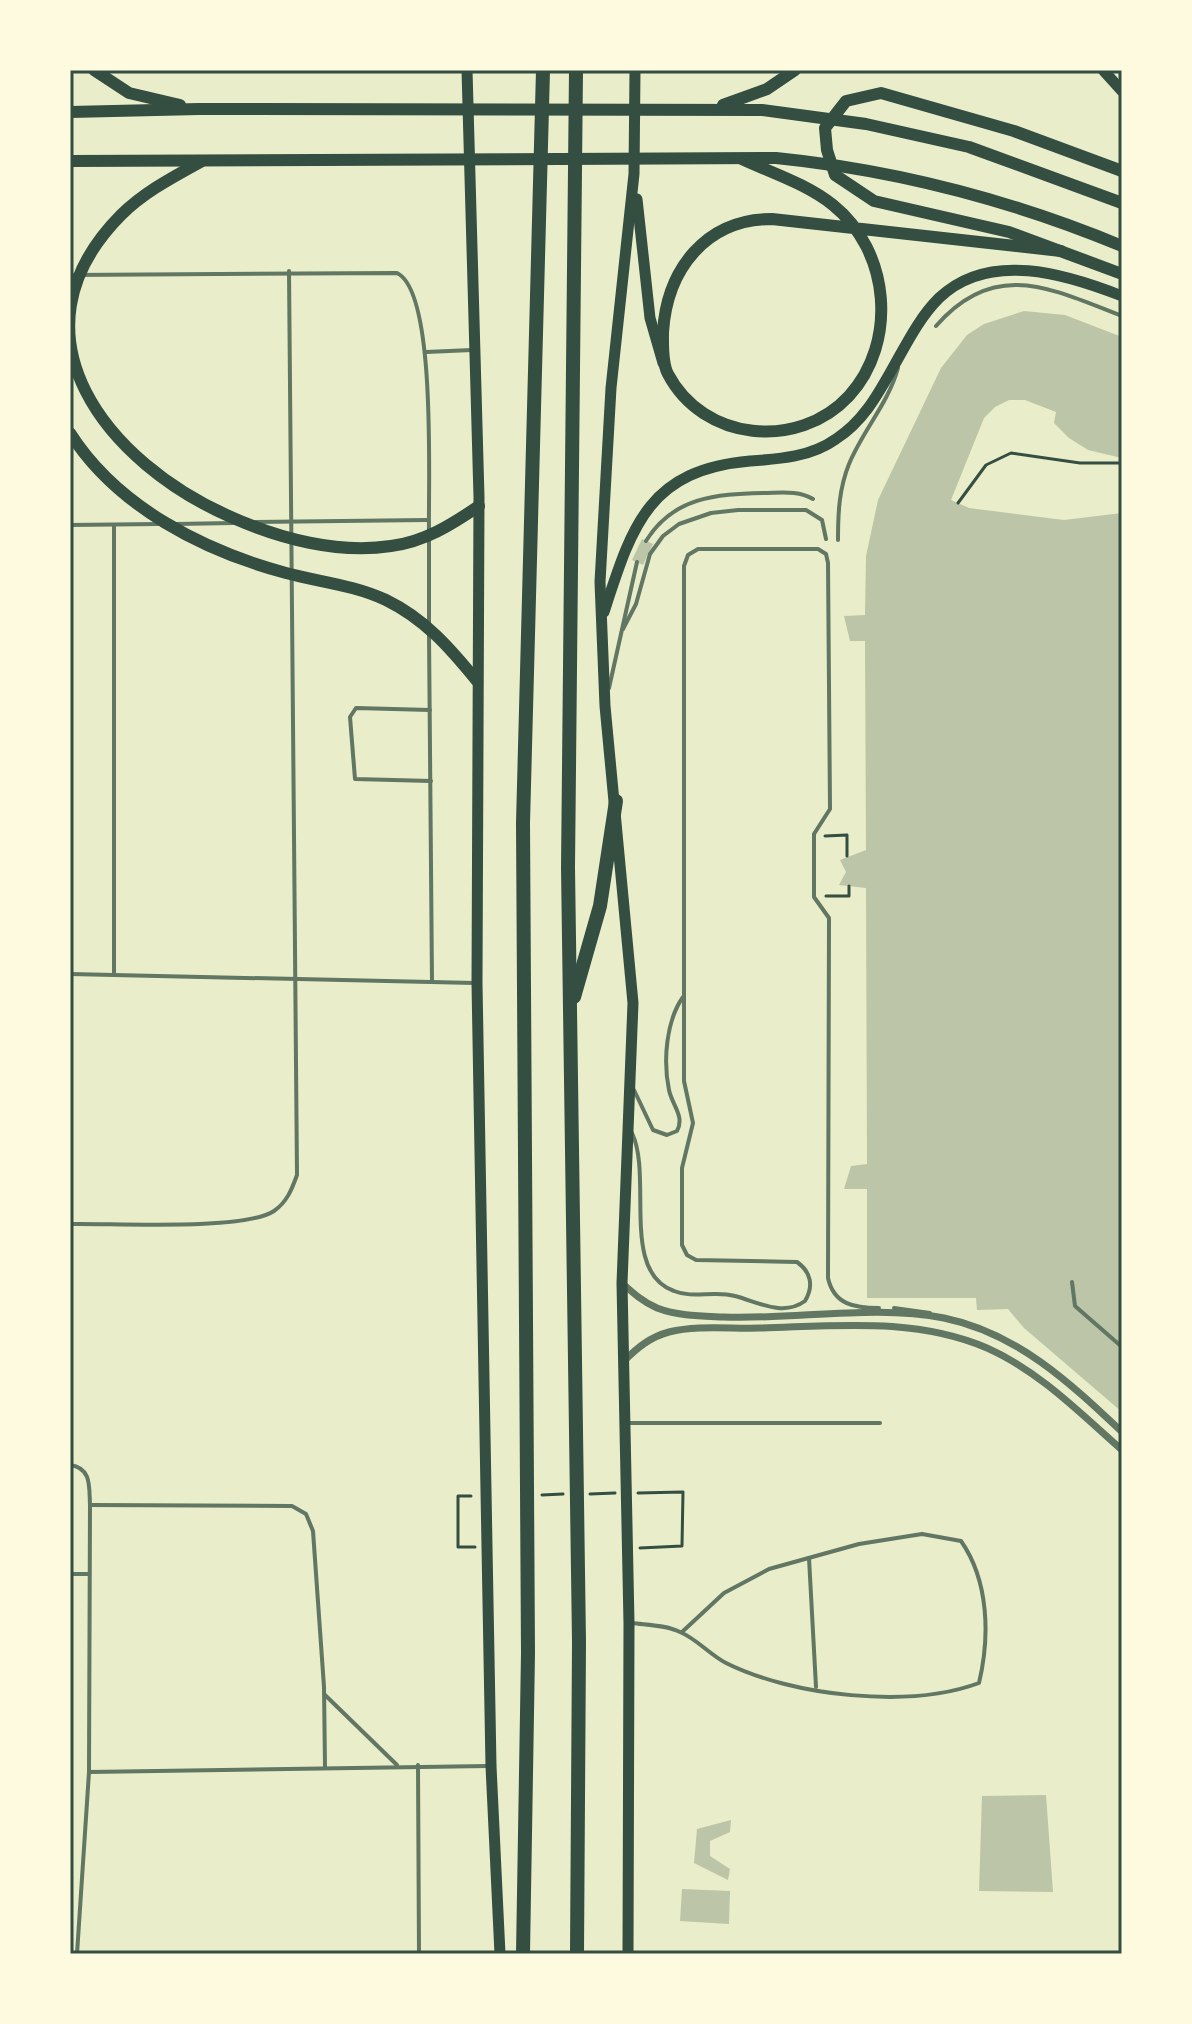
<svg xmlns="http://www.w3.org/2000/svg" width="1192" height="2024" font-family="Barlow,sans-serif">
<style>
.building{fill:#bcc5a7}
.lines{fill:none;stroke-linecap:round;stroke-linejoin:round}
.path{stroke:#344e41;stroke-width:3}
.service{stroke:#617663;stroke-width:4}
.minor{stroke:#617663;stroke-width:7}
.primary{stroke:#344e41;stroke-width:11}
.trunk{stroke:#344e41;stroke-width:12}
.motorway{stroke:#344e41;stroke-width:14}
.neatline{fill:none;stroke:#344e41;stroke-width:3}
</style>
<rect width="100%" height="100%" fill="#e9edc9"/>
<g class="building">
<path d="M1024 311 1065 315 1122 337V458L1088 450 1069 438 1054 423 1056 412 1025 400H1009L995 407 984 418 951 500 969 508 1064 520 1122 513V1412L1024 1328 1008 1309 977 1310 976 1298H867V1189H844L851 1166 867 1164 866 888 839 885 846 872 840 860 866 850 865 641H850L844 616 865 615 866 556 878 500 941 368 967 335 984 324Z"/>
<path d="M642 539 653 544 643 565 632 560Z"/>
<path d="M1046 1795 1053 1892 979 1891 982 1796Z"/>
<path d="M731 1820 730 1832 710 1841V1856L730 1869 728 1880 694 1863 697 1829Z"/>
<path d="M682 1889 730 1891 729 1924 680 1921Z"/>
</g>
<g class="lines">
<g class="path">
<path d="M958 503 986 465 1011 453 1080 463H1122"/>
<path d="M825 836 847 835V856"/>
<path d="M826 896H849V886"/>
<path d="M638 1493 683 1492 682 1546 640 1548"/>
<path d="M590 1494 615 1493"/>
<path d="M542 1495 563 1494"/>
<path d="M471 1496H458V1547H475"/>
</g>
<g class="service">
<path d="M70 275 397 273C437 292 428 485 429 531"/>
<path d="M936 326C995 258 1052 289 1122 316"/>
<path d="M426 352 472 350"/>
<path d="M255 522 428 520"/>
<path d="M175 524 234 523"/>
<path d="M70 525 158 524"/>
<path d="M429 539V627"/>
<path d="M838 540C838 513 839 489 849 464 863 430 888 404 898 368"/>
<path d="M646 541C673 497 716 494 763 493 780 493 798 490 813 499"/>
<path d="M623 629 636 604 650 554 663 536 679 524 711 513 738 510H806L822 520 826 539"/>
<path d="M429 635 432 982"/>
<path d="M609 688 637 562"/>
<path d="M430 710 356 708 350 717 355 779 431 781"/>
<path d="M70 974 475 983"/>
<path d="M114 974V525"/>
<path d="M634 1090 653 1130 667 1135 677 1131C685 1116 672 1105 669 1090 663 1061 666 1021 683 997"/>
<path d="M632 1133C653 1177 620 1272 674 1291 693 1299 715 1290 735 1296 758 1302 783 1317 805 1301 814 1286 811 1272 797 1262L696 1260 687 1255 682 1245V1168L693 1123 684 1081V566L688 555 698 549H818L826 554 828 563 830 809 814 834V897L829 918 828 1278C834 1305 855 1308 879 1308"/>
<path d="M70 1224C112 1223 244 1231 274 1211 287 1202 292 1189 297 1175L289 271"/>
<path d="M1072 1282 1075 1306 1122 1347"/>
<path d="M894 1308 930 1313"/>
<path d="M626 1423H880"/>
<path d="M70 1465C92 1468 89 1487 90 1505L89 1772 77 1954"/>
<path d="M90 1505 292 1506 306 1514 313 1531 324 1687 325 1767"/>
<path d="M809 1558 816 1687"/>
<path d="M70 1574H89"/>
<path d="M632 1623C647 1625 666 1625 680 1632 697 1639 710 1655 726 1663 792 1696 909 1709 979 1683 990 1637 989 1581 961 1541L922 1534 859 1544 769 1569 724 1593 682 1632"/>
<path d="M325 1695 397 1765"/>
<path d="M418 1765 419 1954"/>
<path d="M89 1772 488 1766"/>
</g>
<g class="minor">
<path d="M622 1283C633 1293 643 1302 657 1308 678 1316 701 1316 723 1317 794 1320 875 1304 944 1318 1017 1333 1069 1382 1122 1432"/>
<path d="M624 1361C637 1348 650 1337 669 1332 697 1325 731 1329 760 1328 836 1326 915 1317 987 1348 1039 1371 1080 1413 1122 1450"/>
</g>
<g class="primary">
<path d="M467 70 479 497 477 983 487 1547 491 1766 500 1954"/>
<path d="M1103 70 1122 91"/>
<path d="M637 199 650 318 663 363"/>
<path d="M604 612C632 526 648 470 750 461 780 459 811 457 836 439 865 420 879 392 895 364 908 341 920 317 939 298 989 250 1066 274 1122 296"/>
<path d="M628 1954 629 1623 622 1283 633 1003 605 706 600 582 611 388 634 174 635 70"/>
</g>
<g class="trunk">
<path d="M94 70 129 93 180 105"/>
<path d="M723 105 767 89 795 70"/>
<path d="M70 112 199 109 762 110 866 124 969 147 1122 203"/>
<path d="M742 159C772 173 807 184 833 205 890 251 898 342 849 396 798 451 703 441 668 374 662 363 663 345 663 332 667 269 706 219 772 219L1061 251"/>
<path d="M70 161 776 158C896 170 1011 200 1122 246"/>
<path d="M202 161C173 177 144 192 121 215 2 335 109 464 231 517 280 539 338 554 391 546 424 542 451 525 479 506"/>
<path d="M1122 171 1014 131 881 93 846 101 825 128 827 150 835 175 874 201 1009 232 1122 274"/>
<path d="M70 433C117 507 204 551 286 573 320 582 354 585 386 600 425 619 450 648 477 681"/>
</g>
<g class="motorway">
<path d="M576 70 568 868 579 1642 577 1954"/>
<path d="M574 997 600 906 616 801"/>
<path d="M523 1954 528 1653 523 823 543 70"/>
</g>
</g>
<rect width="1192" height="2024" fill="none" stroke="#fefae0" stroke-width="144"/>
<rect x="72" y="72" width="1048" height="1880" class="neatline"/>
</svg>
